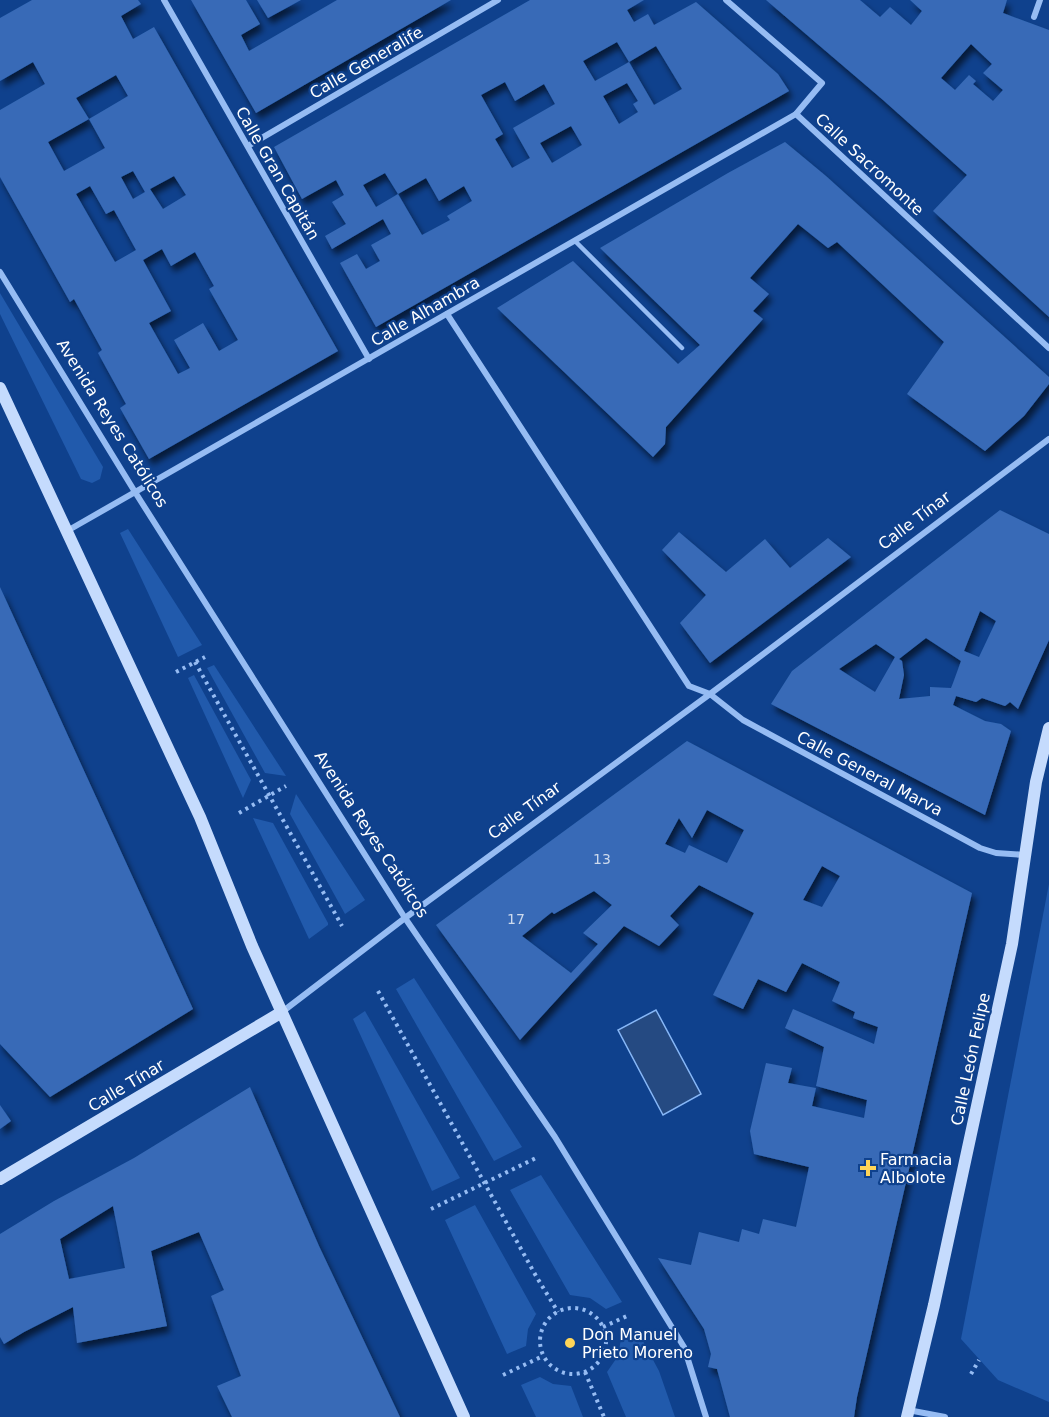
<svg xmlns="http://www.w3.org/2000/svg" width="1049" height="1417" font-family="'DejaVu Sans',sans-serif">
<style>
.green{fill:#215aac}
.water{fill:#254a82;stroke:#87b7f7;stroke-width:1.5}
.building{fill:#376bb7;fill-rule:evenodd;filter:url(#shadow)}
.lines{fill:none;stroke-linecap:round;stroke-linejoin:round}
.path{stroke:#96bcf3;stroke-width:4;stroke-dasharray:3 4.5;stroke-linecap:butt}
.lane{stroke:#96bcf3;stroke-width:4.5}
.street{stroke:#96bcf3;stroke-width:6}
.secondary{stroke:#c5dbfd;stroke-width:12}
.poi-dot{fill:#ffd558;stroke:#0f418d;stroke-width:2}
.labels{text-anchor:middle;stroke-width:4.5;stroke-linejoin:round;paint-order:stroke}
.number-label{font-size:14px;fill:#cddaed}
.street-label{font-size:16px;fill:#fff;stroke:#0f418d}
.poi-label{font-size:16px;fill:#fff;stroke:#0f418d;text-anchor:start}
</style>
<defs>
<filter id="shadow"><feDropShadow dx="3.5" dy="6" stdDeviation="3" flood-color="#0009"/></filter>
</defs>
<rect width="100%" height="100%" fill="#0f418d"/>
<g class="green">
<path d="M0 293 103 467 100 479 92 483 81 479 0 314Z"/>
<path d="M128 529 202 645 178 657 120 533Z"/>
<path d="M214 665 286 776 265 773 207 668Z"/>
<path d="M194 675 251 780 243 798 188 678Z"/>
<path d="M296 794 365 900 345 914 290 814Z"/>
<path d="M253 818 273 823 328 923V925L309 939Z"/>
<path d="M1049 884V1402L998 1380 961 1339Z"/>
<path d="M414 978 522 1147 494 1161 396 989Z"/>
<path d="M365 1011 460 1178 432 1191 353 1019Z"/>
<path d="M541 1175 622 1302 606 1309 590 1298 570 1295 510 1190Z"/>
<path d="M475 1205 536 1314 528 1329 526 1346 507 1354 445 1220Z"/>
<path d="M637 1330 659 1371 675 1417H626L607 1372 618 1356 621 1339Z"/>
<path d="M540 1377 553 1384 571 1386 583 1417H536L521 1385Z"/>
</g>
<path class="water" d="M656 1010 701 1094 663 1115 618 1030Z"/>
<g class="building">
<path d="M32 0H138L141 4 121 16 133 39 154 27 338 351 149 459 120 408 126 404 98 353 102 350 74 299 70 302 0 177V110L45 84 33 62 0 81V18ZM116 75 128 96 89 119 76 98ZM89 119 105 148 64 171 48 142ZM133 171 145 192 133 199 121 177ZM174 176 186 195 163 209 150 189ZM90 186 106 214 114 210 136 250 115 262 76 194ZM162 249 171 266 195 252 214 286 209 289 238 340 219 351 203 323 174 340 190 368 178 374 149 323 171 311 143 260Z"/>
<path d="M191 0H246L260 24 241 35 249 51 337 0H451L256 113Z"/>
<path d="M257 0H301L268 18Z"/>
<path d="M530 0H644L627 10 634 22 648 14 654 25 696 2 778 74 789 91 376 327 340 263 357 254 366 269 380 261 371 245 391 234 383 219 332 249 325 236 346 224 332 202 344 195 336 180 302 199 274 147ZM617 42 629 62 656 46 682 89 654 105 629 62 595 81 583 61ZM505 82 515 101 544 84 555 104 513 128 530 158 512 168 495 139 503 134 481 95ZM627 83 638 101 633 104 638 112 619 124 603 96ZM571 126 582 145 552 163 540 143ZM385 173 398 194 426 178 439 201 464 186 472 201 447 216 450 220 422 235 398 194 376 207 363 185Z"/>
<path d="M766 0H860L880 17 890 7 911 25 922 11 910 0H1007L1003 13 1049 30V317L933 211 967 175 883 100ZM971 44 992 64 983 73 1003 90 993 101 973 84 976 81 969 75 955 90 941 78Z"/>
<path d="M785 142 826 176 1049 377V384L1024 416 985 451 907 394 944 342 837 242 828 248 798 224 750 278 769 294 753 311 763 319 666 427 665 444 653 457 497 308 573 261 678 364 700 345 600 248 728 173Z"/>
<path d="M1000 510 1049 534V640L1018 709 1010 702 1005 706 982 698 976 702 956 696 953 705 985 721 1001 724 1011 731 985 815 771 704 792 671ZM980 611 996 621 979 657 964 651ZM926 638 961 661 953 683 951 688 930 687V696L899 699 904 675 902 661 899 659ZM876 644 895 657 875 692 839 669Z"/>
<path d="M679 532 726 572 765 539 790 568 828 538 851 557 710 663 680 623 706 595 662 550Z"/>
<path d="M0 587 193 1009 50 1097 0 1044Z"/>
<path d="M687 741 972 893 857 1397 854 1417H730L717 1369 708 1367 711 1354 704 1329 658 1258 691 1265 699 1232 739 1242 742 1229 759 1234 763 1219 796 1227 809 1167 754 1154 750 1131 766 1063 792 1068 788 1083 816 1088 812 1106 864 1118 867 1100 816 1086 824 1047 785 1028 793 1009 874 1044 878 1027 853 1018 855 1012 832 1001 840 982 802 963 786 992 758 979 743 1009 713 995 754 913 699 885 670 916 679 925 659 946 624 926 520 1040 436 925ZM707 810 744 830 727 863 689 845 685 853 665 844 679 818 692 838ZM822 866 840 876 822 907 803 900ZM594 891 612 905 583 933 598 944 571 973 522 936 552 912 554 914Z"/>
<path d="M250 1087 319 1246 400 1417H232L217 1386 241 1376 211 1296 224 1290 199 1232 151 1251 167 1326 77 1343 73 1307 24 1332 4 1344 0 1337V1234L54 1201 134 1158ZM113 1206 125 1268 69 1279 60 1239Z"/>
<path d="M0 1105 11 1121 0 1129Z"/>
</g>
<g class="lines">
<g class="path">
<path d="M195 662 342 926"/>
<path d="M176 672 205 657"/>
<path d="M239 813 286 786"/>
<path d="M378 991 536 1276 558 1312"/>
<path d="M431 1209 536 1158"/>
<circle cx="573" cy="1341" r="33"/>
<path d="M603 1327 629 1315"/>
<path d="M585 1372 604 1417"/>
<path d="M971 1374 979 1360"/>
<path d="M503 1375 543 1356"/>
</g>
<path class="lane" d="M575 241 682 348"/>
<g class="street">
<path d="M164 0 369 359"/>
<path d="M726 0 822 83 796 114 1049 348"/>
<path d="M1034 17 1040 0"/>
<path d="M248 146 498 0"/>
<path d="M0 272 135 492 405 918 555 1137 684 1347 706 1417"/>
<path d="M447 314 689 686 710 694 743 720 980 848 996 853 1025 855"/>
<path d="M67 531 796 114"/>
<path d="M282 1012 405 918 710 694 1049 439"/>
<path d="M908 1410 945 1417"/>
</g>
<g class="secondary">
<path d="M0 388 200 817 252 946 464 1417"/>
<path d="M0 1179 282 1012"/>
<path d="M907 1417 934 1305 1012 944 1036 782 1049 728"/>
</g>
</g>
<g class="poi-dot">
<path d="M865 1159h6v6h6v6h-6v6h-6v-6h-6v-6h6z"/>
<circle cx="570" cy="1343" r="6"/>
</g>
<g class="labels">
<g class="number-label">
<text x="602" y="864">13</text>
<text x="516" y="924">17</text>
</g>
<g class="street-label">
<text transform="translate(366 62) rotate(-30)" y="6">Calle Generalife</text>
<text transform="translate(870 164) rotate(43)" y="6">Calle Sacromonte</text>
<text transform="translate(278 173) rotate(60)" y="6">Calle Gran Capitán</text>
<text transform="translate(425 311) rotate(-30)" y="6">Calle Alhambra</text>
<text transform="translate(113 423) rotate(58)" y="6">Avenida Reyes Católicos</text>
<text transform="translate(914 520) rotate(-37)" y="6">Calle Tínar</text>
<text transform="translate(870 773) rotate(28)" y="6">Calle General Marva</text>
<text transform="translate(524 810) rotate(-36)" y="6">Calle Tínar</text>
<text transform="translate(372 834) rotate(57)" y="6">Avenida Reyes Católicos</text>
<text transform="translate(970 1059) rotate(-78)" y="6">Calle León Felipe</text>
<text transform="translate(126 1085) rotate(-31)" y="6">Calle Tínar</text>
</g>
<g class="poi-label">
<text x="880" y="1165">Farmacia<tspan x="880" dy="18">Albolote</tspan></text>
<text x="582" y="1340">Don Manuel<tspan x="582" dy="18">Prieto Moreno</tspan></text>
</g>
</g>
</svg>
